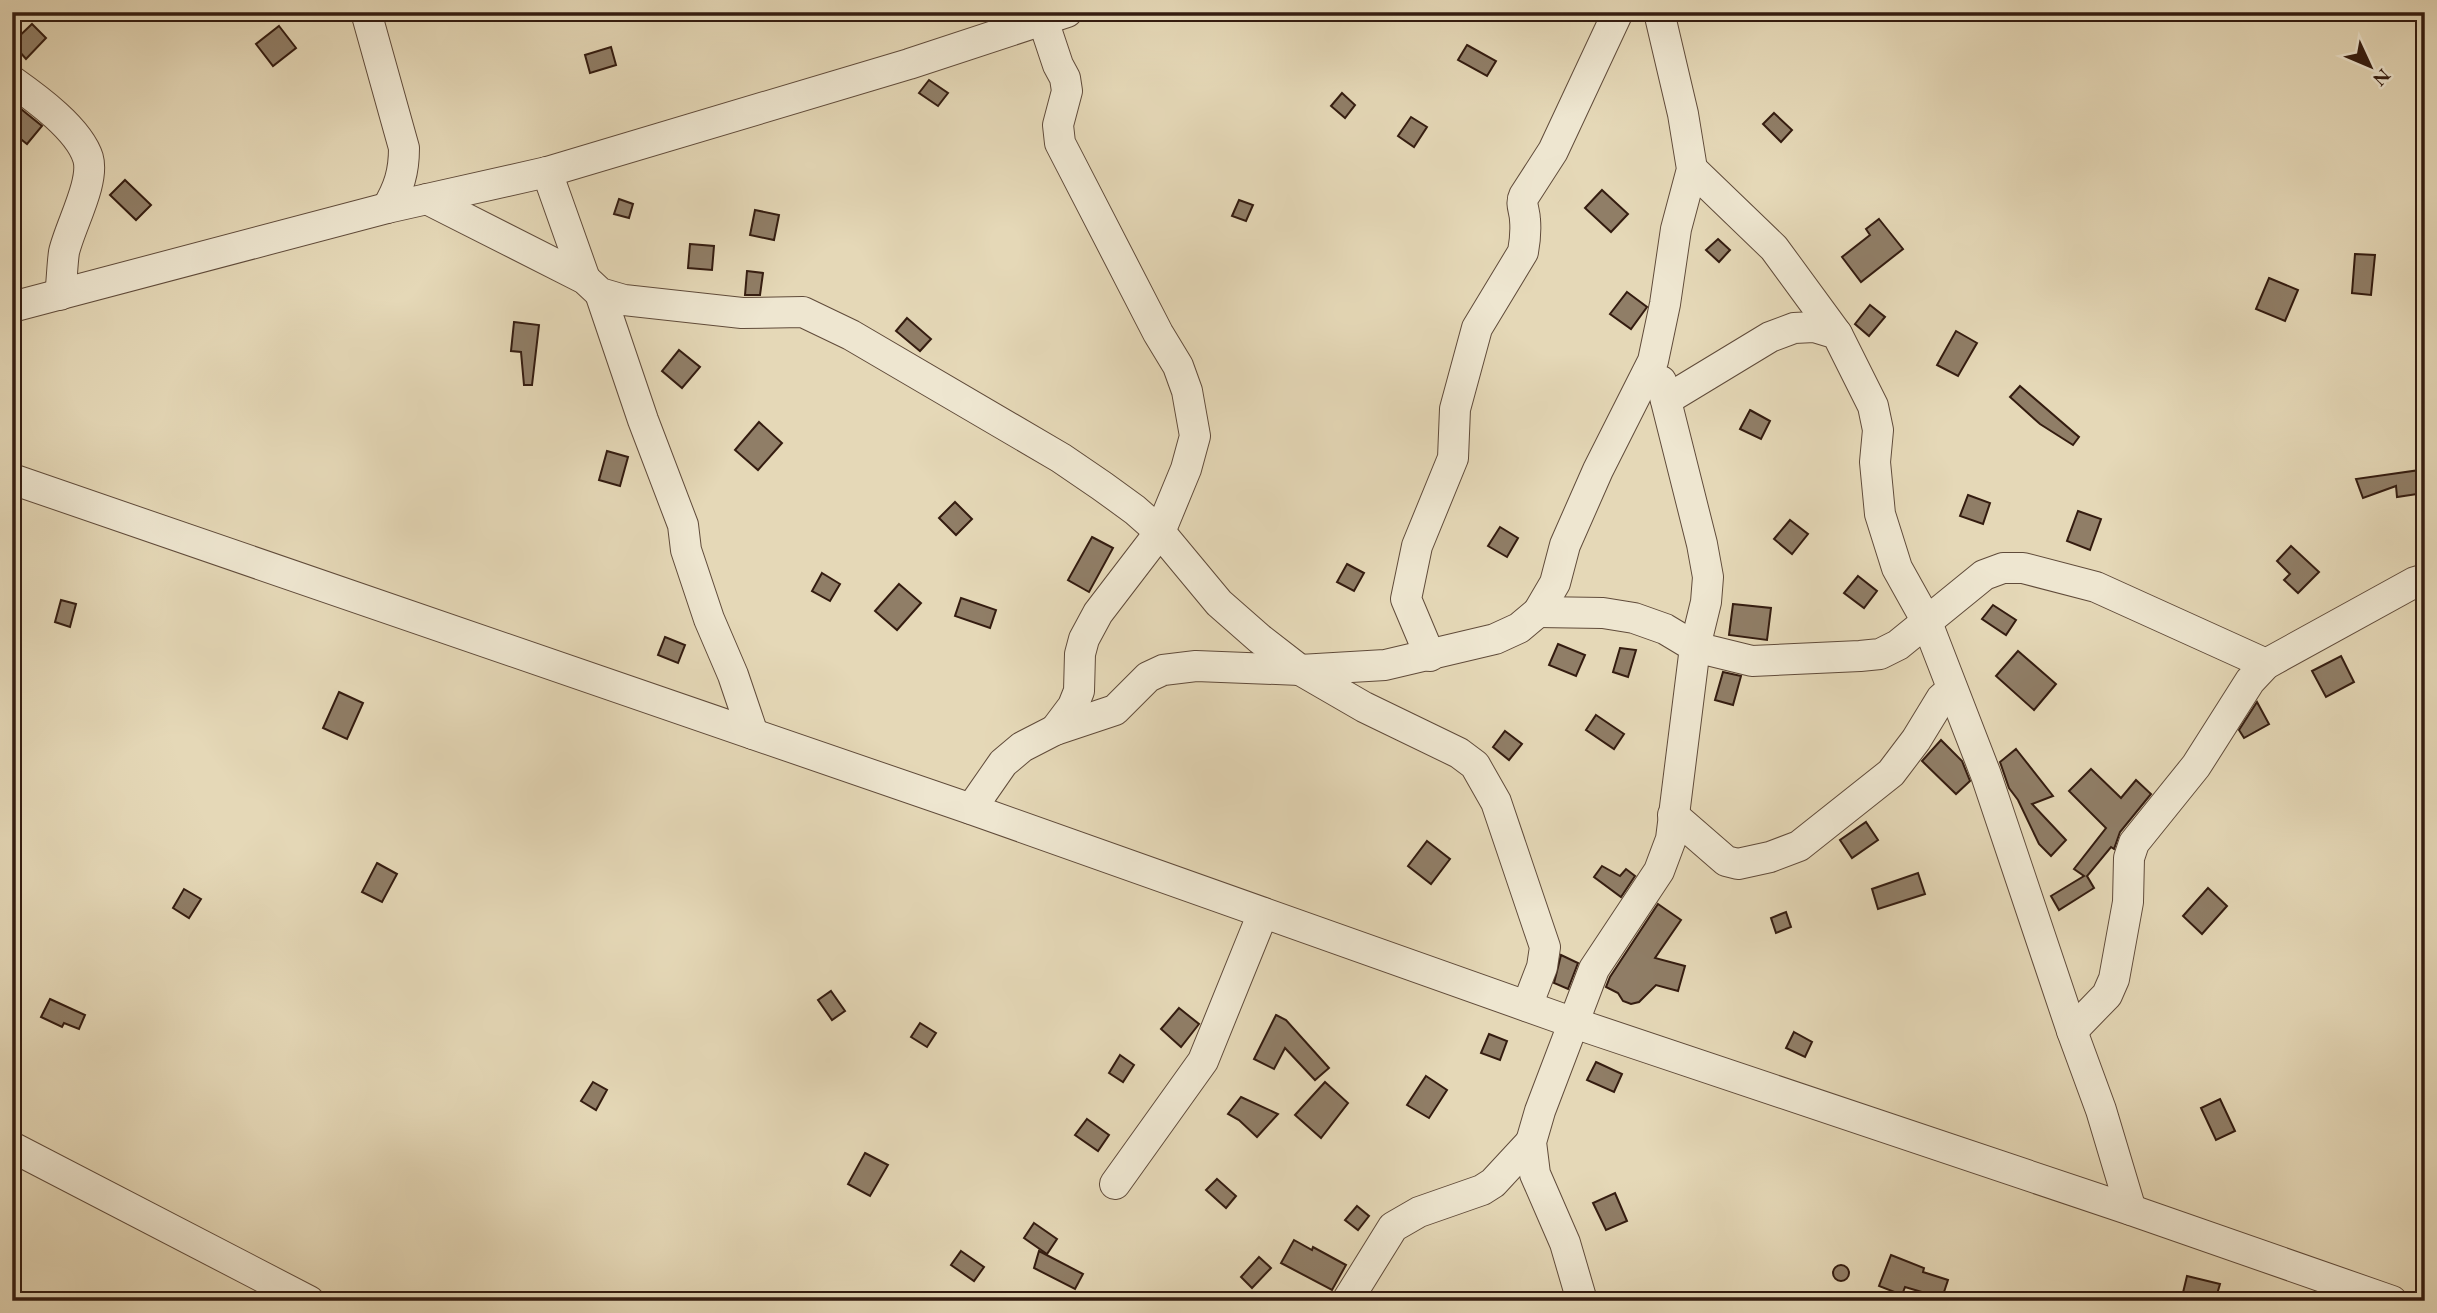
<svg xmlns="http://www.w3.org/2000/svg" width="2437" height="1313" font-family="'EB Garamond',serif">
<style>
.building{fill:#907e67;stroke:#341c10;stroke-width:2}
.lines{fill:none;stroke-linecap:round;stroke-linejoin:round}
.minor-casing{stroke:#604b3a;stroke-width:32}
.minor{stroke:#eee6d0;stroke-width:30}
</style>
<rect width="100%" height="100%" fill="#e5d8b7"/>
<filter id="stains"><feTurbulence type="fractalNoise" baseFrequency=".00286" numOctaves="4"/><feColorMatrix values="0 0 0 0 .2 0 0 0 0 .09 0 0 0 0 .02 0 0 0 .5 -.17"/></filter>
<radialGradient id="worn" r=".72"><stop offset=".6" stop-color="#630" stop-opacity="0"/><stop offset="1" stop-color="#630" stop-opacity=".3"/></radialGradient>
<g class="building">
<path d="M32 24 46 38 26 59 12 43Z"/>
<path d="M279 26 296 48 273 66 256 44Z"/>
<path d="M1467 45 1496 61 1487 76 1458 60Z"/>
<path d="M611 47 616 65 590 73 585 55Z"/>
<path d="M929 80 948 93 938 106 919 93Z"/>
<path d="M1342 93 1355 105 1345 118 1331 106Z"/>
<path d="M21 109 42 126 27 144 12 132V120Z"/>
<path d="M1774 113 1792 130 1781 142 1763 124Z"/>
<path d="M1411 117 1427 127 1414 147 1398 136Z"/>
<path d="M125 180 151 205 136 220 110 195Z"/>
<path d="M1602 190 1628 214 1611 232 1585 208Z"/>
<path d="M619 199 633 204 629 218 614 214Z"/>
<path d="M1239 200 1253 205 1246 221 1232 216Z"/>
<path d="M755 210 779 215 774 240 750 235Z"/>
<path d="M1879 219 1903 249 1861 282 1842 257 1870 235 1866 229Z"/>
<path d="M1718 239 1730 250 1719 262 1706 250Z"/>
<path d="M690 244 714 246 712 270 688 268Z"/>
<path d="M2355 254 2375 255 2371 295 2352 293Z"/>
<path d="M747 271 763 273 760 295H745Z"/>
<path d="M2269 278 2298 290 2285 321 2256 309Z"/>
<path d="M1627 292 1647 307 1631 329 1610 314Z"/>
<path d="M1870 305 1885 317 1869 336 1855 324Z"/>
<path d="M907 318 931 339 920 351 896 331Z"/>
<path d="M514 322 539 325 532 385H524L521 352 511 351Z"/>
<path d="M1956 331 1977 343 1958 376 1937 365Z"/>
<path d="M679 350 700 367 682 388 662 371Z"/>
<path d="M2020 386 2079 437 2073 445 2040 424 2010 397Z"/>
<path d="M1750 410 1770 421 1761 439 1740 429Z"/>
<path d="M759 422 782 443 758 470 735 450Z"/>
<path d="M607 451 628 457 620 486 599 480Z"/>
<path d="M2420 470 2424 493 2397 497 2396 486 2363 498 2356 479Z"/>
<path d="M1968 495 1990 503 1983 524 1960 516Z"/>
<path d="M955 502 972 519 956 535 939 518Z"/>
<path d="M2078 511 2101 519 2090 550 2067 541Z"/>
<path d="M1790 520 1808 534 1792 554 1774 539Z"/>
<path d="M1500 527 1518 538 1507 557 1488 546Z"/>
<path d="M1092 537 1113 548 1089 592 1068 580Z"/>
<path d="M2291 546 2319 572 2298 593 2284 580 2290 574 2277 561Z"/>
<path d="M1347 564 1364 573 1354 591 1337 582Z"/>
<path d="M822 573 840 584 830 601 812 591Z"/>
<path d="M1858 576 1877 591 1864 608 1844 593Z"/>
<path d="M899 584 921 603 897 630 875 611Z"/>
<path d="M961 598 996 610 990 628 955 616Z"/>
<path d="M61 600 76 604 70 627 55 622Z"/>
<path d="M1733 604 1771 608 1767 640 1729 635Z"/>
<path d="M1993 605 2016 620 2006 635 1982 619Z"/>
<path d="M665 637 685 645 678 663 658 655Z"/>
<path d="M1558 644 1585 655 1576 676 1549 665Z"/>
<path d="M1620 648 1636 650 1628 677 1613 672Z"/>
<path d="M2018 651 2056 684 2034 710 1996 676Z"/>
<path d="M2341 656 2354 682 2326 697 2312 671Z"/>
<path d="M1723 672 1741 676 1733 705 1715 700Z"/>
<path d="M339 692 363 703 347 739 323 728Z"/>
<path d="M2257 702 2269 724 2244 738 2239 730Z"/>
<path d="M1596 715 1624 734 1614 749 1586 730Z"/>
<path d="M1505 731 1522 744 1509 760 1493 747Z"/>
<path d="M1941 740 1962 761 1970 781 1956 794 1922 761Z"/>
<path d="M2016 749 2053 796 2032 804 2066 840 2051 856 2039 844 2018 800 2009 788 2000 762Z"/>
<path d="M2091 769 2121 798 2136 780 2151 794 2120 832 2114 849 2111 847 2087 876 2094 888 2059 910 2051 896 2084 876 2074 869 2106 828 2069 791Z"/>
<path d="M1866 822 1878 840 1852 858 1840 840Z"/>
<path d="M1427 841 1450 859 1431 884 1408 866Z"/>
<path d="M377 863 397 874 382 902 362 892Z"/>
<path d="M1602 866 1620 876 1626 869 1635 876 1621 897 1594 877Z"/>
<path d="M1918 873 1925 894 1878 909 1872 889Z"/>
<path d="M2208 888 2227 906 2202 934 2183 916Z"/>
<path d="M184 889 201 899 189 918 173 908Z"/>
<path d="M1658 904 1681 920 1655 958 1685 966 1678 991 1656 985 1639 1002 1631 1004 1623 1001 1618 993 1606 987 1610 977Z"/>
<path d="M1786 912 1791 927 1776 933 1771 918Z"/>
<path d="M1561 955 1578 963 1568 989 1554 983Z"/>
<path d="M831 991 845 1011 832 1020 818 1000Z"/>
<path d="M50 999 85 1015 79 1029 64 1023 62 1027 41 1017Z"/>
<path d="M1179 1008 1199 1024 1181 1047 1161 1029Z"/>
<path d="M1276 1015 1286 1020 1329 1068 1315 1080 1285 1048 1274 1069 1254 1059Z"/>
<path d="M920 1023 936 1033 927 1047 911 1037Z"/>
<path d="M1794 1032 1812 1042 1805 1057 1786 1048Z"/>
<path d="M1489 1034 1507 1041 1500 1060 1481 1053Z"/>
<path d="M1120 1055 1134 1065 1123 1082 1109 1073Z"/>
<path d="M1596 1062 1622 1074 1614 1092 1587 1080Z"/>
<path d="M1426 1076 1447 1090 1429 1118 1407 1105Z"/>
<path d="M593 1082 607 1090 596 1110 581 1101Z"/>
<path d="M1325 1082 1348 1103 1321 1138 1295 1115Z"/>
<path d="M1241 1097 1278 1114 1257 1137 1239 1120 1228 1114Z"/>
<path d="M2220 1099 2235 1131 2216 1140 2201 1108Z"/>
<path d="M1087 1119 1109 1135 1098 1151 1075 1135Z"/>
<path d="M865 1153 888 1165 870 1196 848 1184Z"/>
<path d="M1217 1179 1236 1196 1226 1208 1206 1190Z"/>
<path d="M1615 1193 1627 1221 1606 1230 1593 1203Z"/>
<path d="M1357 1206 1369 1216 1358 1230 1345 1220Z"/>
<path d="M1034 1223 1057 1239 1047 1254 1024 1238Z"/>
<path d="M1294 1240 1312 1250 1313 1247 1346 1265 1332 1290 1281 1263Z"/>
<path d="M961 1251 984 1267 974 1281 951 1265Z"/>
<path d="M1039 1251 1083 1274 1075 1289 1034 1268Z"/>
<path d="M1891 1255 1924 1268 1923 1272 1948 1280 1942 1298 1905 1287 1902 1295 1879 1286Z"/>
<path d="M1259 1257 1271 1268 1252 1288 1241 1277Z"/>
<circle cx="1841" cy="1273" r="8"/>
<path d="M2187 1276 2220 1284 2215 1301H2181Z"/>
</g>
<g class="lines">
<defs>
<g id="minor">
<path d="M366 12 404 148C404 172 399 188 387 208"/>
<path d="M1043 20 1058 65 1065 78 1067 91 1058 125 1060 143 1158 333 1178 366 1187 391 1195 436 1186 469 1160 532 1098 613 1084 639 1080 654 1079 691 1073 706 1055 730"/>
<path d="M12 81C36 98 79 129 88 158 95 182 70 226 64 252 62 266 62 281 60 295"/>
<path d="M1692 169 1774 248 1837 334"/>
<path d="M547 172 585 279"/>
<path d="M427 199 585 279 600 293 624 300 742 313 803 312 851 335 1061 458 1102 486 1135 510 1160 532 1219 603 1260 639 1300 670 1364 707 1459 753 1475 765 1496 802 1545 947 1542 967 1527 1006"/>
<path d="M600 293 643 420 683 525 686 550 709 619 733 675 753 734"/>
<path d="M12 307 387 208 547 172 909 64 1067 12"/>
<path d="M1666 400 1770 337 1794 328 1814 327 1837 334 1873 406 1878 430 1875 462 1880 514 1897 568 1926 620 1986 775 2072 1031 2101 1110 2131 1210"/>
<path d="M12 479 971 809 1574 1023 2131 1210 2392 1301"/>
<path d="M1538 612 1603 613 1634 618 1665 629 1695 647 1752 661 1860 656 1880 654 1898 645 1984 575 2003 568H2023L2096 587 2266 664"/>
<path d="M1430 656 1406 599 1417 546 1453 458 1455 409 1477 328 1523 252C1525 241 1526 231 1525 220 1525 211 1520 204 1524 196L1553 151 1618 12"/>
<path d="M971 809 1003 763 1022 747 1055 730 1115 710 1148 677 1163 670 1196 666 1300 670 1385 665 1495 639 1519 628 1538 612 1555 583 1565 545 1598 470 1653 361 1665 304 1676 229 1692 169 1683 114 1659 12"/>
<path d="M1673 815 1726 861 1738 864 1770 857 1799 846 1891 773 1916 740 1941 699 1951 690"/>
<path d="M2072 1031 2107 995 2114 979 2128 902 2129 858 2134 843 2196 766 2250 681 2266 664 2415 582 2425 579"/>
<path d="M12 1147 309 1301"/>
<path d="M1115 1184 1203 1061 1263 913"/>
<path d="M1347 1301 1393 1227 1419 1212 1482 1190 1493 1183 1531 1142"/>
<path d="M1582 1301 1565 1243 1535 1174 1531 1142 1540 1111 1594 969 1659 871 1671 839 1695 647 1706 602 1708 577 1702 544 1661 381"/>
</g>
</defs>
<use href="#minor" class="minor-casing"/>
<use href="#minor" class="minor"/>
</g>
<rect width="2437" height="1313" fill="none" stroke="#e5d8b7" stroke-width="42"/>
<rect x="14" y="14" width="2409" height="1285" fill="none" stroke="#341c10" stroke-width="3.5"/>
<rect x="21" y="21" width="2395" height="1271" fill="none" stroke="#341c10" stroke-width="2"/>
<g transform="translate(2370 66) rotate(134)" stroke="#eee6d0" stroke-width="5" paint-order="stroke">
<path d="M0-5L12 26L0 18L-12 26Z" fill="#341c10"/>
<text y="-10" font-size="19" font-weight="bold" text-anchor="middle" fill="#341c10">N</text>
</g>
<rect width="100%" height="100%" filter="url(#stains)"/>
<rect width="100%" height="100%" fill="url(#worn)"/>
</svg>
